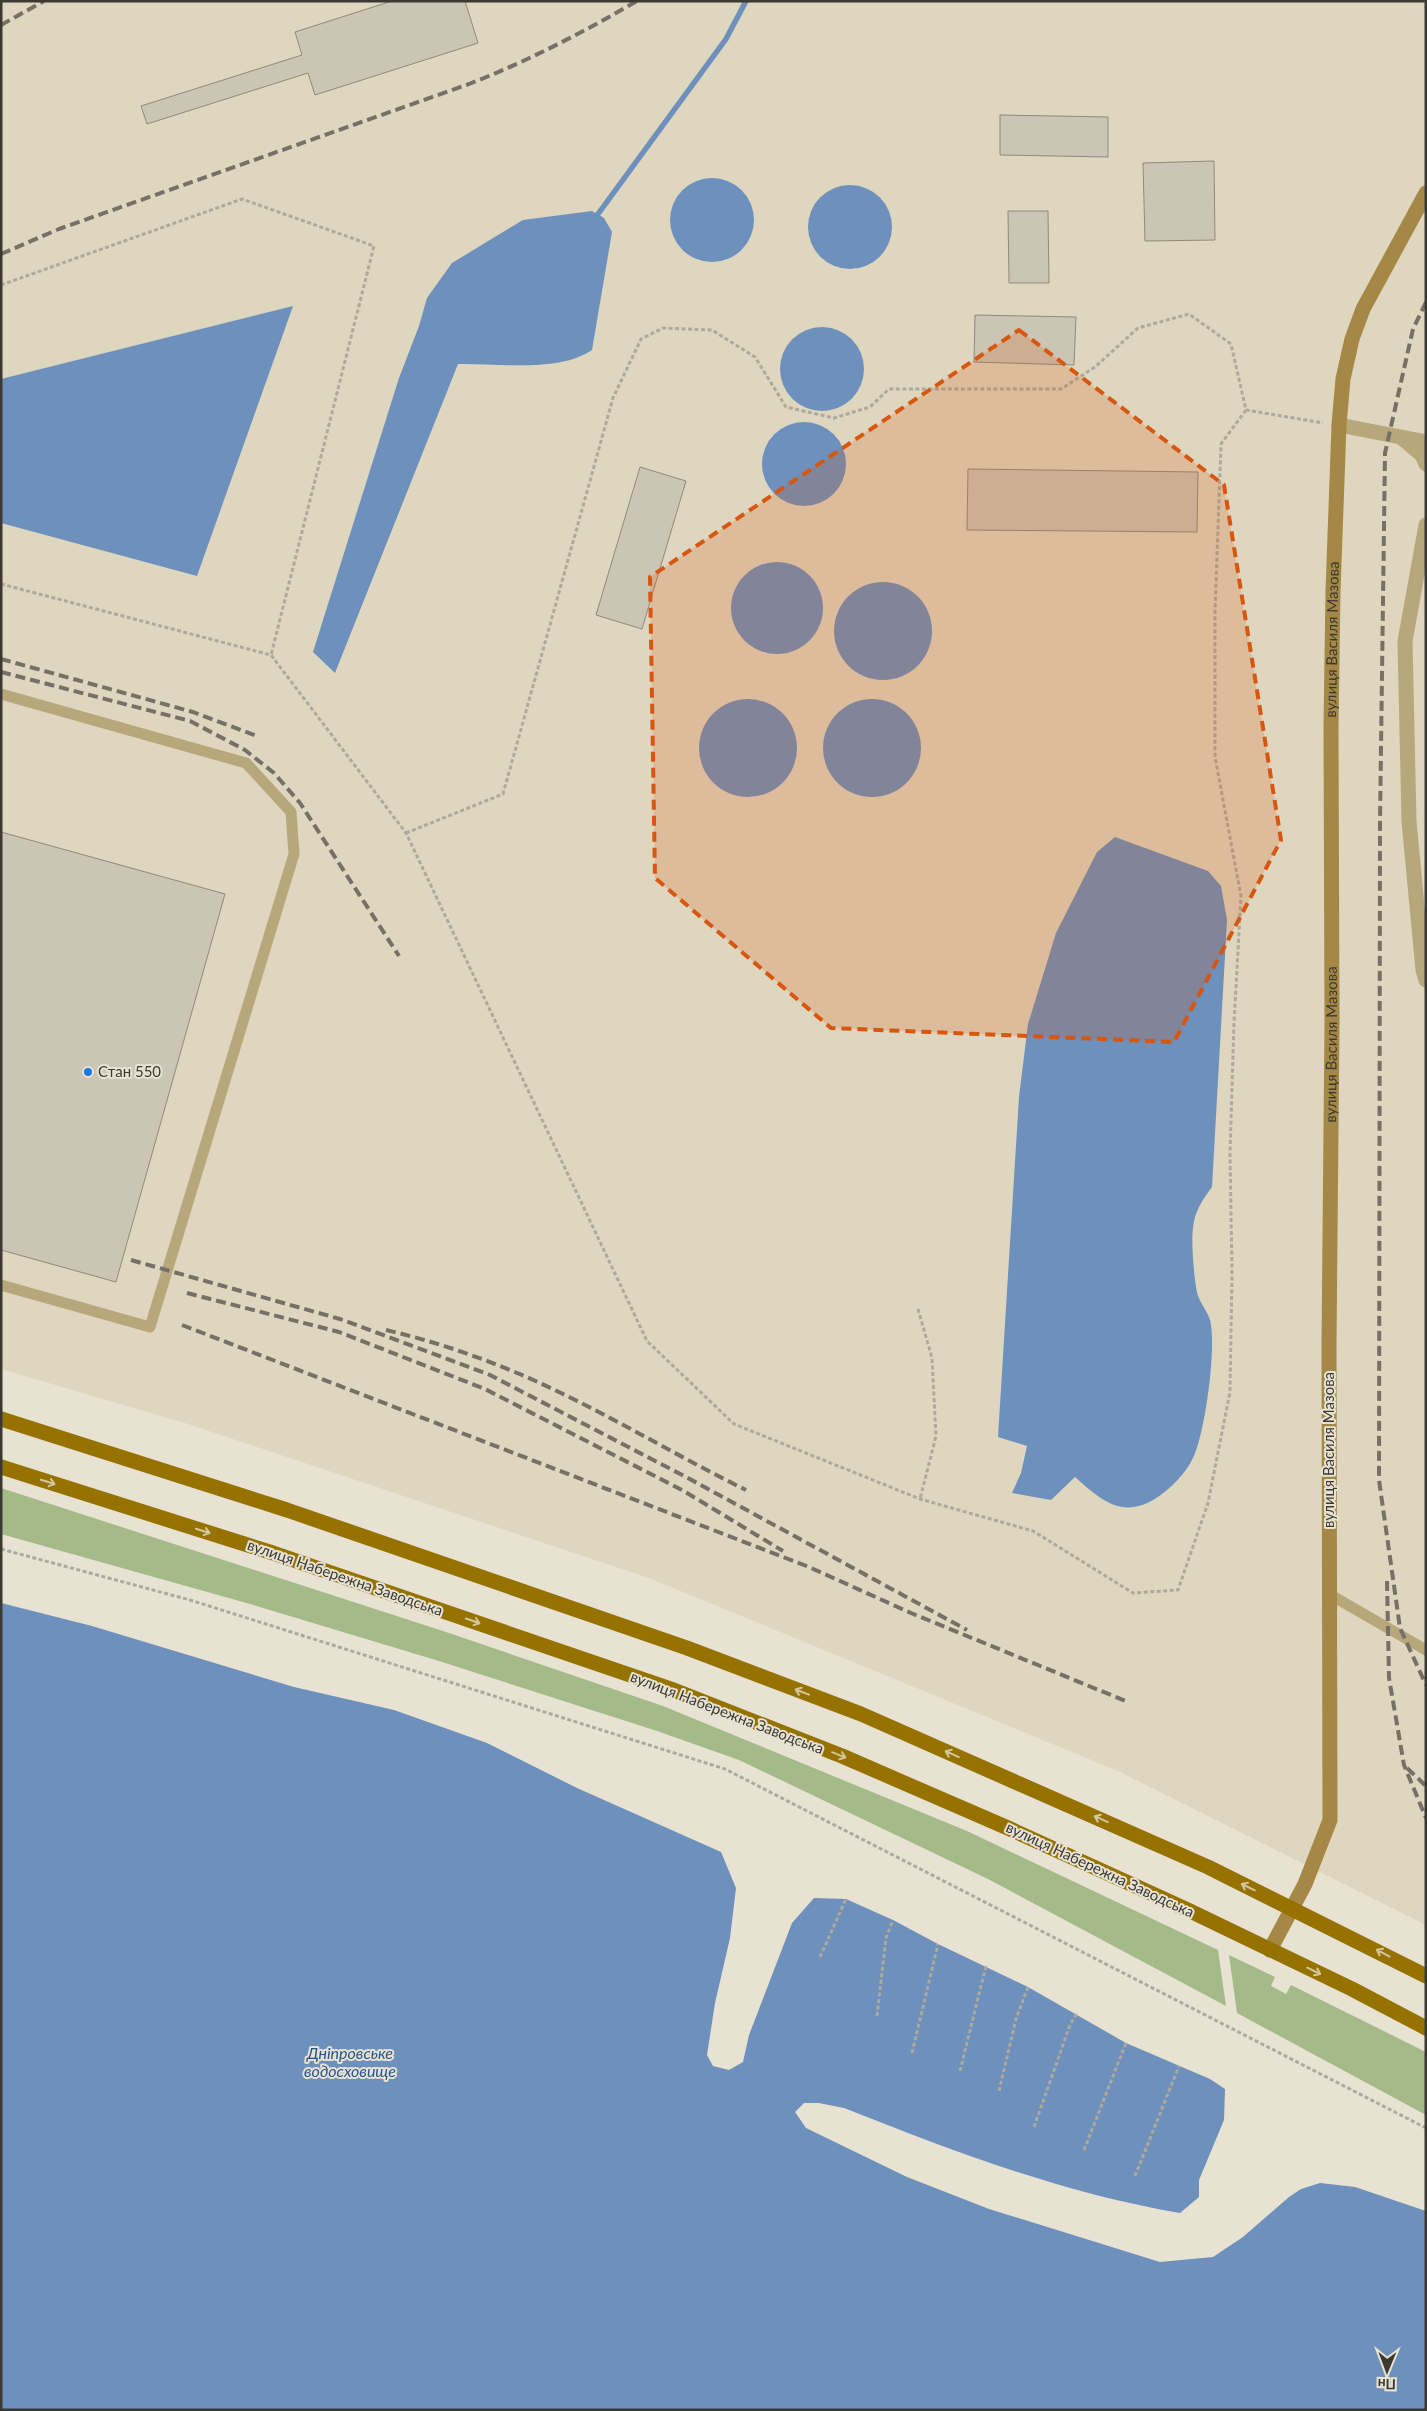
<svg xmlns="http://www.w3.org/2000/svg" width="1427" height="2411" font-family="Lato,sans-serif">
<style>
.built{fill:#ded6be}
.green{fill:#a4ba88}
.water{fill:#6d90bc}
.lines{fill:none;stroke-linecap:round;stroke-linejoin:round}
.stream{stroke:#6d90bc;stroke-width:5.5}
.building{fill:#cbc5b5;stroke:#8f8a7a}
.path{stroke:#ada99c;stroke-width:3;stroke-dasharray:4 2.5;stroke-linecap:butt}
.lane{stroke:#b9a77c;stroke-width:11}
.street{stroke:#b9a77c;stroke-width:15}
.secondary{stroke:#a58845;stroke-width:15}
.primary{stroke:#967201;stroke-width:15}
.rail{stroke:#757167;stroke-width:4;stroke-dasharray:10 5;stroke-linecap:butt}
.oneway{stroke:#d4c69e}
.marked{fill:#d75610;fill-opacity:0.2;stroke:#d75610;stroke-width:4;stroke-dasharray:10 6;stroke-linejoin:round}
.poi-dot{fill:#1579e1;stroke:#e8e2d2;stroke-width:2}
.labels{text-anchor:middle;stroke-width:4;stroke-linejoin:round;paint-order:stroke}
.street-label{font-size:15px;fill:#3b3932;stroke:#e8e2d2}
.poi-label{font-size:15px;fill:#3b3932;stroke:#e8e2d2;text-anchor:start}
.water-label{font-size:16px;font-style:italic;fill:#25548d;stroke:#e8e2d2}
</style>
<rect width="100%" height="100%" fill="#e8e2d2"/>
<path class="built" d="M1 1H1426V1925L1118 1771 649 1578 188 1424 1 1369Z"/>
<g class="green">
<path d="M1 1488 446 1632 663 1706 967 1831 1218 1950 1226 2006 988 1879 739 1760 657 1731 439 1661 250 1604 1 1534Z"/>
<path d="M1229 1955 1275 1977 1271 1986 1286 1994 1291 1985 1426 2052V2115L1237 2013Z"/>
</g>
<g class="water">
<circle cx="712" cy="220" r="42"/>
<circle cx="850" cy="227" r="42"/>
<path d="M592 211 604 218 612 232 592 350C558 373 498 363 458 364L335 673 313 652 399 378 419 326 427 298 452 263 523 220Z"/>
<path d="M293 306 197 576 1 523V379Z"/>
<circle cx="822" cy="369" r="42"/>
<circle cx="804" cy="464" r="42"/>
<circle cx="777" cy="608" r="46"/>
<circle cx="883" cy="631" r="49"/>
<circle cx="872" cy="748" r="49"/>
<circle cx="748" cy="748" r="49"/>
<path d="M1115 837 1208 871 1221 886 1227 920 1212 1187C1203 1199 1194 1212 1193 1228 1191 1243 1194 1278 1197 1292 1199 1302 1207 1310 1210 1320 1217 1346 1205 1434 1193 1458 1186 1473 1171 1488 1158 1497 1123 1520 1102 1501 1075 1477L1051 1500 1012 1493 1021 1473 1027 1446 998 1437 1019 1097 1028 1024 1056 933 1097 852Z"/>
<path d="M1 1603 92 1626 294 1687 394 1710 487 1743 577 1788 721 1852 736 1888 730 1938 715 2003 707 2055 713 2066 729 2070 743 2062 749 2035 792 1923 814 1898 846 1899 893 1920 938 1944 1028 1987 1126 2043 1210 2079 1225 2089 1224 2120 1199 2180V2197L1180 2213C1063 2193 955 2152 844 2108L819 2103H804L795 2112 806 2128 907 2177 989 2209 1160 2262 1213 2257 1243 2237 1289 2197 1301 2189 1320 2183 1355 2187 1426 2211V2410H1Z"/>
</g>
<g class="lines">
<path class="stream" d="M598 214 726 39 746 1"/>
</g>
<g class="building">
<path d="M392 1H465L478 43 315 95 308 73 147 124 141 106 302 55 295 32Z"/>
<path d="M1000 115 1108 117V157L1000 155Z"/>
<path d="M1214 161 1215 240 1145 241 1143 163Z"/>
<path d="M1008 211H1048L1049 283H1009Z"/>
<path d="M975 315 1076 317 1074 365 974 362Z"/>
<path d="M640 467 686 481 642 629 596 615Z"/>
<path d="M968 469 1198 472 1197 532 967 530Z"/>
<path d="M1 832 225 894 116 1282 1 1250Z"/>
</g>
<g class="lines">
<g class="path">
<path d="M1 285 242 199 374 246 271 655"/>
<path d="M1 584 271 655 406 833 647 1341 734 1424 920 1499 1033 1531 1133 1593 1178 1590 1208 1503 1230 1392 1232 1273 1230 1153 1234 1023 1241 896 1215 757V612L1221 444 1246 410"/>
<path d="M406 833 503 794 613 398 641 339 663 328 712 330 755 357 786 407 834 418 870 407 889 389H1061L1095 367 1138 328 1189 314 1231 344 1246 410 1323 423"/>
<path d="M918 1309 932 1358 936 1436 920 1499"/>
<path d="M1 1549 190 1600 725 1769 1426 2128"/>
<path d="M820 1957 846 1899"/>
<path d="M877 2016 886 1938 893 1920"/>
<path d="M912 2053 938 1944"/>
<path d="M960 2071 986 1966"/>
<path d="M999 2091 1016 2019 1028 1987"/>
<path d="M1034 2127 1070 2025 1077 2013"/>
<path d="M1084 2150 1126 2043"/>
<path d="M1135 2176 1179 2066"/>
</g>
<g class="lane">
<path d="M1 694 246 763 291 812 294 854 150 1327 1 1285"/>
<path d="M1329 1594 1426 1650"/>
</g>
<g class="street">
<path d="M1339 425 1426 442"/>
<path d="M1402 438 1422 455 1426 464"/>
<path d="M1426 525 1405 641 1409 821 1423 970 1426 980"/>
</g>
<path class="secondary" id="s1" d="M1270 1950 1305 1884 1330 1820 1329 1345 1332 1022 1331 726 1333 591 1339 425 1343 379 1352 339 1363 309 1426 193"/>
<g class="primary">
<path d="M1 1419 287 1510 687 1648 861 1714 1208 1867 1426 1976"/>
<path d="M1 1467 273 1553 671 1689 842 1756 1008 1828 1188 1910 1352 1989 1426 2028"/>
</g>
<g class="rail">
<path d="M1 25 44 1"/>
<path d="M1 254 59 229 469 84C528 61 582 33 637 1"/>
<path d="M1426 302 1413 329 1385 453 1380 822 1379 1480 1400 1628 1426 1685"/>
<path d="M1 659 193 712 257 736"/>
<path d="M1 672 190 721 245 750 274 773 300 803 399 956"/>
<path d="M131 1260 340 1319 490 1375 686 1477 967 1630"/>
<path d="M187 1293 339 1332 485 1389 682 1490 783 1551"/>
<path d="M182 1325 809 1567 911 1613 1128 1702"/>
<path d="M386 1330C446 1344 506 1366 561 1393 623 1423 683 1459 746 1490"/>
<path d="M1387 1581 1389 1678 1404 1765 1426 1818"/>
<path d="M1407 1768 1426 1786"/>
</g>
</g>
<defs><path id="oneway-shaft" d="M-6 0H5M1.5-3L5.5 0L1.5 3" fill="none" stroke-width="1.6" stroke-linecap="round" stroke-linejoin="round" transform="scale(1.25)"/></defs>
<g class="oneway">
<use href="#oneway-shaft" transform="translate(48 1482) rotate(17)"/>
<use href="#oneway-shaft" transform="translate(203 1531) rotate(17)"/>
<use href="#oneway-shaft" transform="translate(473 1621) rotate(19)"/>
<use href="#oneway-shaft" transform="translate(802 1692) rotate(-159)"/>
<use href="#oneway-shaft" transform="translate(952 1754) rotate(-156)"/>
<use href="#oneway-shaft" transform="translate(839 1755) rotate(22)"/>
<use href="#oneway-shaft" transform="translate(1101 1819) rotate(-156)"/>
<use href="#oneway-shaft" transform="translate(1248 1887) rotate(-154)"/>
<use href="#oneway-shaft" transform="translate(1383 1953) rotate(-152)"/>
<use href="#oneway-shaft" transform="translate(1314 1971) rotate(26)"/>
</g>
<path class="marked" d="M1019 330 1224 485 1281 840 1174 1042 831 1028 655 878 650 577Z"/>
<circle class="poi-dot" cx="88" cy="1072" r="5"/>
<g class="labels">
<g class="street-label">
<text dy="5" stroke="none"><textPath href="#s1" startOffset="1324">вулиця Василя Мазова</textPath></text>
<text dy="5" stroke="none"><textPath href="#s1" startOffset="919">вулиця Василя Мазова</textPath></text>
<text transform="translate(1329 1450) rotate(-90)" y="5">вулиця Василя Мазова</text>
<text transform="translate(345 1578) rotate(19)" y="5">вулиця Набережна Заводська</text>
<text transform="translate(727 1713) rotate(21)" y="5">вулиця Набережна Заводська</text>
<text transform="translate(1100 1870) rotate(25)" y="5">вулиця Набережна Заводська</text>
</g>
<g class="poi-label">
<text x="98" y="1077">Стан 550</text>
</g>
<g class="water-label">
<text x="350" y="2059">Дніпровське<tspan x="350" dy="18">водосховище</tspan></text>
</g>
</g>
<rect width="1427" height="2411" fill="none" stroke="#3b3932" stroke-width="5"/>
<g transform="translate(1387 2371) rotate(181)" stroke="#e8e2d2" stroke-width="4" paint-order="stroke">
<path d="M0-4L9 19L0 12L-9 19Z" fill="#3b3932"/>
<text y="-8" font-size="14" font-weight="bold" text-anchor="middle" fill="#3b3932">Пн</text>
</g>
</svg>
